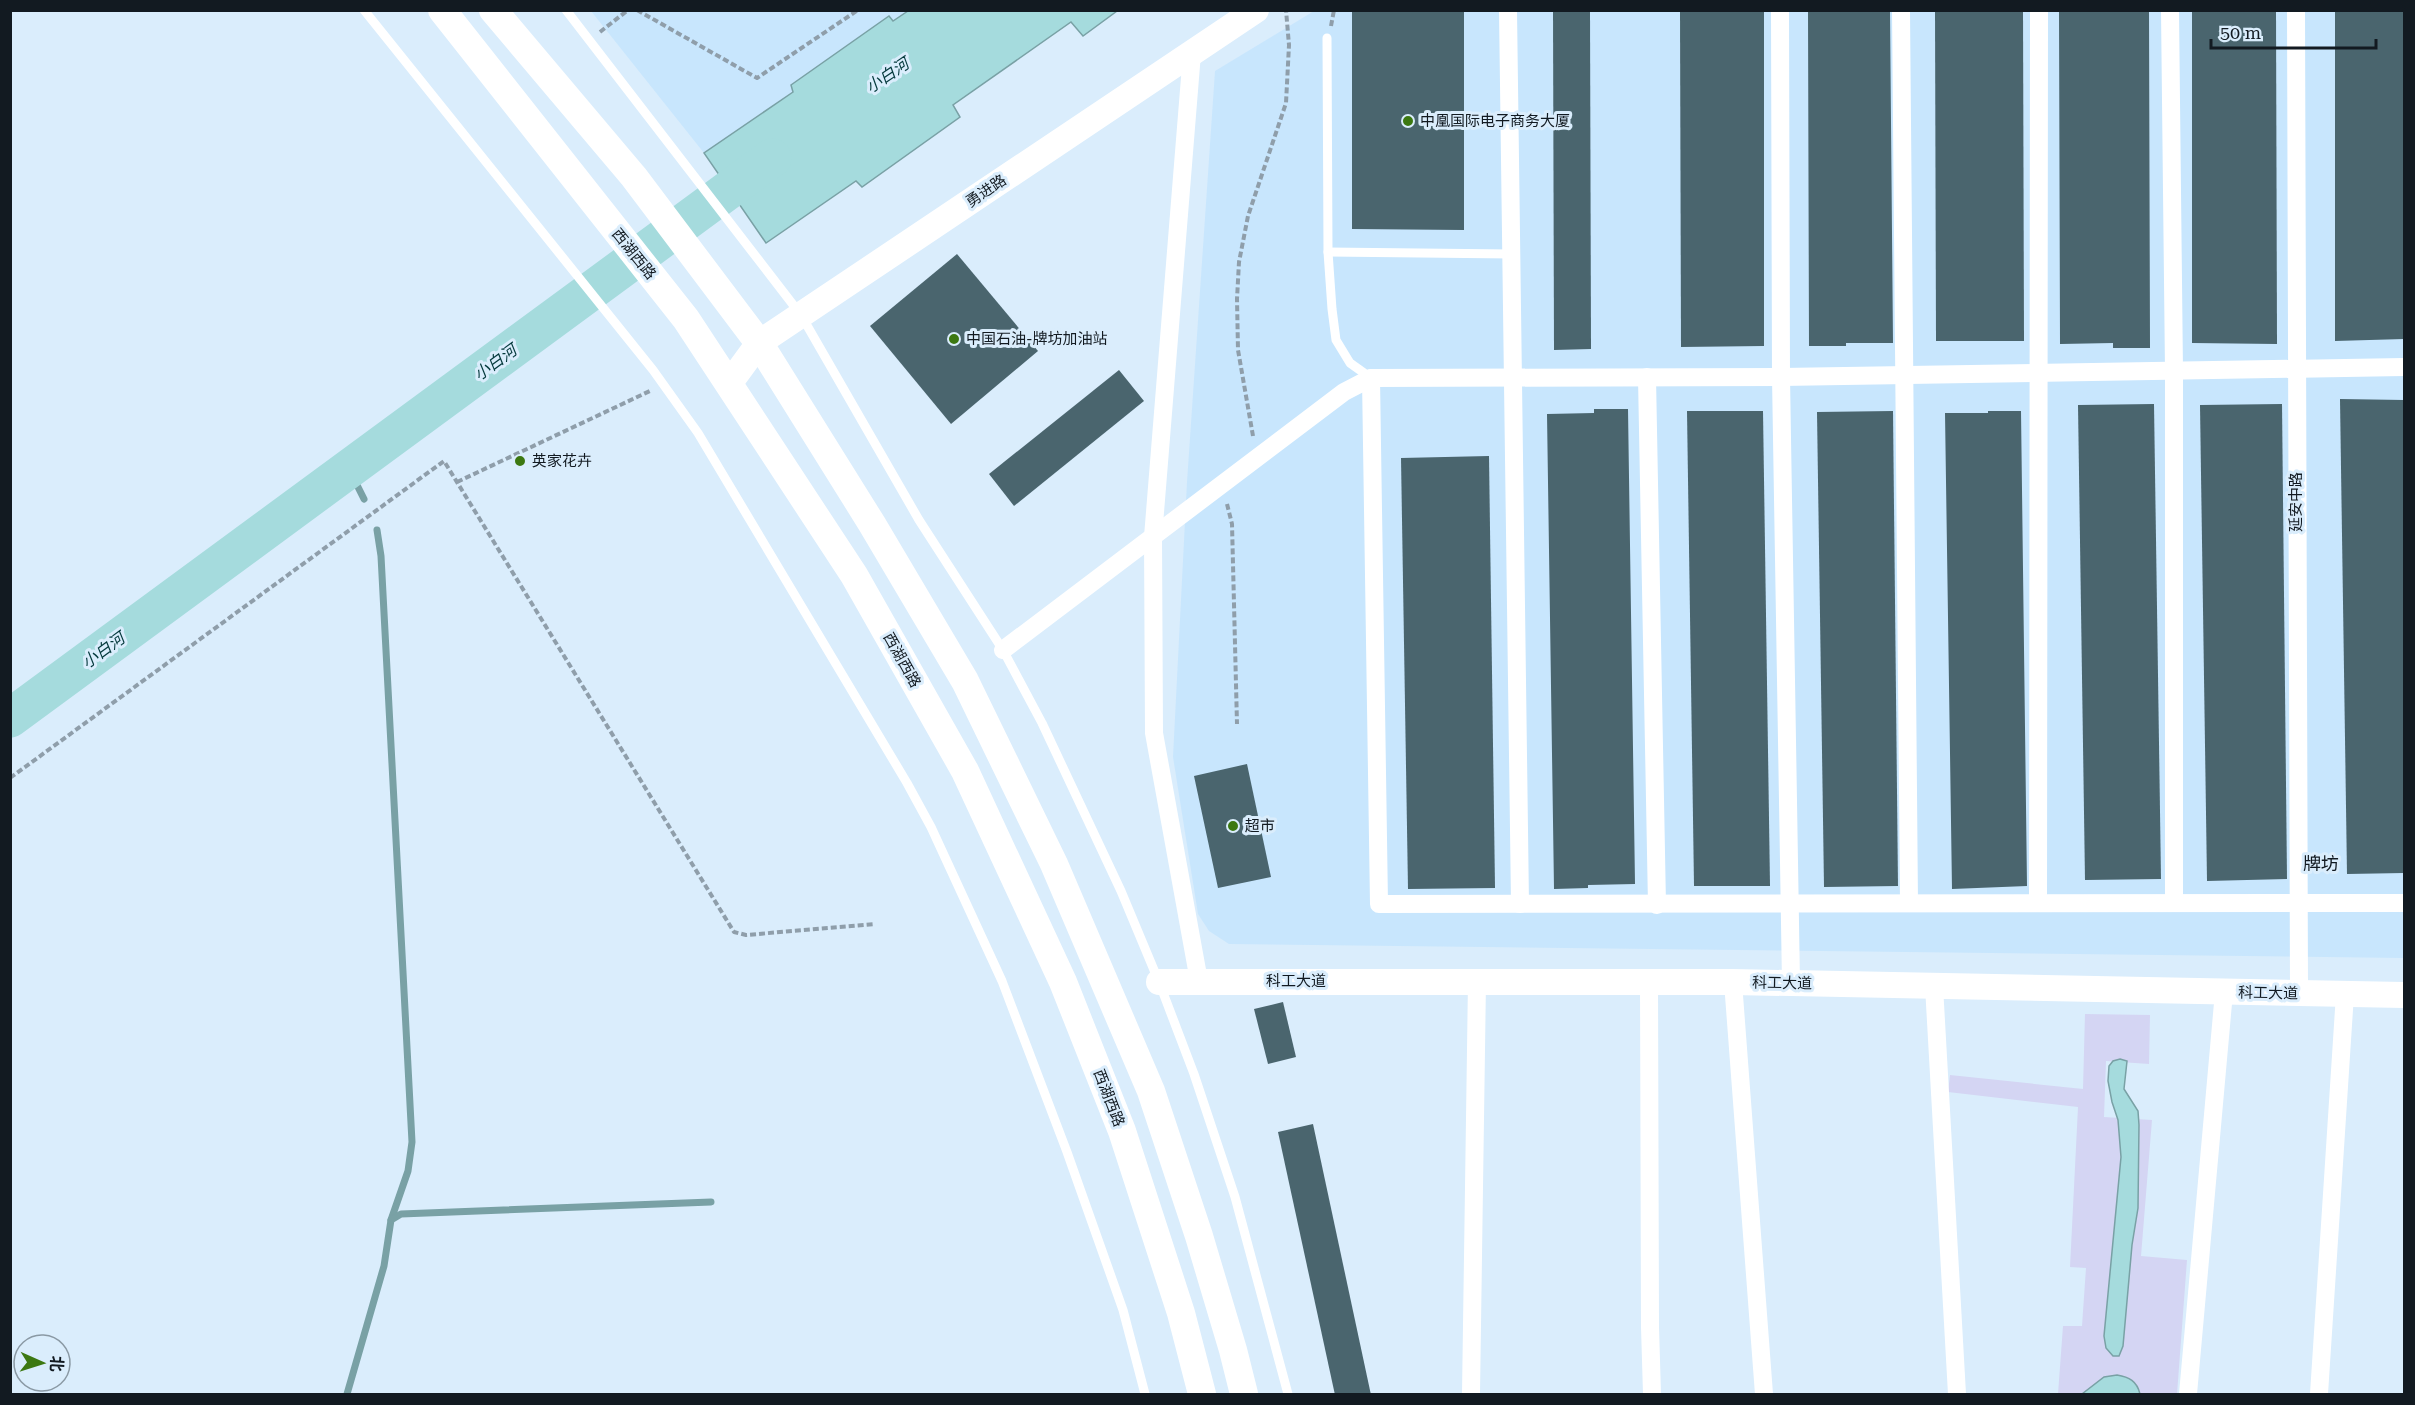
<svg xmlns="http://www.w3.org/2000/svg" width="2415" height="1405" font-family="'Roboto Serif','Noto Sans SC',serif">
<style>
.built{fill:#c8e6fd}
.green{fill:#d4d5f3}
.water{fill:#a5dbdd;stroke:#79a1a5;stroke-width:1.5}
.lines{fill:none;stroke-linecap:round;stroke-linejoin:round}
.stream{stroke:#79a1a5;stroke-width:7}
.river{stroke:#a5dbdd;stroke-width:39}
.building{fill:#4a656e}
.path{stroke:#8f9eaa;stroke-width:4;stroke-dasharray:6 3;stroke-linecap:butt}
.lane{stroke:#fff;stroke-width:9}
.street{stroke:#fff;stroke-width:18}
.secondary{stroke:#fff;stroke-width:26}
.primary{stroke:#fff;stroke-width:28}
.poi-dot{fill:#3c7811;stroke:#daedfc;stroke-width:2}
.labels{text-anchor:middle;stroke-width:6;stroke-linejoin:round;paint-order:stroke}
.poi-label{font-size:15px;fill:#121a21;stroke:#daedfc;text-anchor:start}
.street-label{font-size:15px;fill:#121a21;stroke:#daedfc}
.water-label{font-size:16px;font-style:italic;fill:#03383b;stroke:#daedfc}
.quarter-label{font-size:18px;fill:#121a21;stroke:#daedfc}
</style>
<rect width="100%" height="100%" fill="#daedfc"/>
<g class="built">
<path d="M591 11H918L793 92 704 153Z"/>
<path d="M1314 11H2404V958L1229 944 1209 931 1198 914 1173 757 1187 482 1215 71Z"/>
</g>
<path class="green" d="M2085 1014 2150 1015 2149 1064 2106 1061 2104 1117 2152 1120 2141 1256 2187 1260 2177 1394H2058L2063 1326H2082L2086 1268 2070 1267 2078 1107 1948 1092 1950 1075 2083 1089Z"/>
<g class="water">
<path d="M908 11H1117L1083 36 1071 22 953 105 960 117 862 187 856 181 766 243 704 153 793 92 791 85 889 16 893 21Z"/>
<path d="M2120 1059 2127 1061 2124 1089 2138 1111 2139 1125 2138 1208 2132 1245 2123 1346 2119 1356H2113L2106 1348 2104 1336 2121 1157 2118 1120 2112 1102 2108 1081 2109 1066 2113 1061Z"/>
<path d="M2117 1375C2129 1377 2137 1381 2140 1394H2082L2104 1377Z"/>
</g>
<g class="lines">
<g class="stream">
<path d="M349 469 364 499"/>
<path d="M377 530 381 556 412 1142 408 1171 391 1220"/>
<path d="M347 1394 384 1266 391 1220 401 1214 711 1202"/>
</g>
<path class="river" d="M10 718 772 158"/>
</g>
<g class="building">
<path d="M1553 10H1590L1591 349 1554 350Z"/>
<path d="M1680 10H1764V346L1681 347Z"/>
<path d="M1808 10H1890L1893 343H1846V346H1809Z"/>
<path d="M1935 10H2023L2024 341H1936Z"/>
<path d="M2059 10H2149L2150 348H2113V343L2060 344Z"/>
<path d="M2192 10H2276L2277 344 2192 343Z"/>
<path d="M2335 10H2404V339L2335 341Z"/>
<path d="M1352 12H1464V230L1352 229Z"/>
<path d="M957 254 1038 351 951 424 870 326Z"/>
<path d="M1119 370 1144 401 1014 506 989 474Z"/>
<path d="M2340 399 2404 400V873L2347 874Z"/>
<path d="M2154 404 2161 879 2085 880 2078 405Z"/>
<path d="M2282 404 2287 879 2207 881 2200 405Z"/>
<path d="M1594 409H1628L1635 884 1588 885V888L1554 889 1547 414 1594 413Z"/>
<path d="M1687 411H1763L1770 886H1694Z"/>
<path d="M1893 411 1898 886 1824 887 1817 412Z"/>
<path d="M1988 411H2021L2027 886 1952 889 1945 413H1988Z"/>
<path d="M1489 456 1495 888 1408 889 1401 458Z"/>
<path d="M1247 764 1271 877 1218 888 1194 776Z"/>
<path d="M1283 1002 1296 1057 1268 1064 1254 1009Z"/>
<path d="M1313 1124 1371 1395H1335L1278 1132Z"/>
</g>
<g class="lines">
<g class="path">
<path d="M637 10 757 78 858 10"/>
<path d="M1331 26 1334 10"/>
<path d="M600 32 628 10"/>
<path d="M1253 436 1238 350 1237 299 1239 262 1248 216 1286 103 1289 45 1286 10"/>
<path d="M457 482 652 390"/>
<path d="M1227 504 1232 524 1237 724"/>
<path d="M10 778 444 461 734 932 746 935 875 924"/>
</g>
<g class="lane">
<path d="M364 10 653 370 698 433 907 783 931 827 1002 981 1067 1152 1123 1310 1145 1394"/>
<path d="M566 10 801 315 919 520 1003 650 1042 723 1121 891 1159 982 1194 1074 1235 1197 1288 1394"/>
<path d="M1327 38 1328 252 1332 309 1336 340 1350 363 1371 378"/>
<path d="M1328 252 1512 254"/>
</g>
<g class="street">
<path d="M1508 10 1520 904"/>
<path d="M1780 10 1781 377 1791 983"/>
<path d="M1901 10 1909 903"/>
<path d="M2170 10 2174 371V902"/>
<path d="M2296 10 2299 993"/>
<path d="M1192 53 1153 537 1154 733 1197 970"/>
<path d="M1647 377 1657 905"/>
<path d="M1371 378 1379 904 2404 903"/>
<path d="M1003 650 1344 392 1371 378 1781 377 2404 367"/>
<path d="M2038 903 2039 10"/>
<path d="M1649 982 1650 1327 1652 1394"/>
<path d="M1733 982 1764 1394"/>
<path d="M1934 986 1957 1394"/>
<path d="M1471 1394 1477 981"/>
<path d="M2188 1394 2224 992"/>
<path d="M2319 1394 2345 994"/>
</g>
<g class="secondary">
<path d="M729 384 759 343 1256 10"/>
<path d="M1159 982H1733L2404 995"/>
</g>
<g class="primary">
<path d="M442 10 686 319 854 575 965 771 1063 982 1122 1131 1181 1313 1202 1394"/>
<path d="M493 10 634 177 759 343 872 524 965 681 1054 864 1151 1091 1199 1236 1233 1350 1244 1394"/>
</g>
</g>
<g class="poi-dot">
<circle cx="1408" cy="121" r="6"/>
<circle cx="954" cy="339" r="6"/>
<circle cx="520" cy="461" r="6"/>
<circle cx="1233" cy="826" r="6"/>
</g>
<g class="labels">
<g class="poi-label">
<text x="1420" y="126">中凰国际电子商务大厦</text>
<text x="966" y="344">中国石油-牌坊加油站</text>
<text x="532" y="466">英家花卉</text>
<text x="1245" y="831">超市</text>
</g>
<g class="street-label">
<text transform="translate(986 191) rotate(-34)" y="5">勇进路</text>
<text transform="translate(634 254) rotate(51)" y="5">西湖西路</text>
<text transform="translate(2296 502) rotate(-90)" y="5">延安中路</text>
<text transform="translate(902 660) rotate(61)" y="5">西湖西路</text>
<text x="1296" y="986">科工大道</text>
<text transform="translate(1782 983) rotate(1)" y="5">科工大道</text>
<text transform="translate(2268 993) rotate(1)" y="5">科工大道</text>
<text transform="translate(1109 1098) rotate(69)" y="5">西湖西路</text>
</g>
<g class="water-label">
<text transform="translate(887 75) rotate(-34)" y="6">小白河</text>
<text transform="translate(495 362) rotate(-36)" y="6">小白河</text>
<text transform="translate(103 650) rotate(-36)" y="6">小白河</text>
</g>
<g class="quarter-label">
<text x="2321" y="870">牌坊</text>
</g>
</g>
<rect width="2415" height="1405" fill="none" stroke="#121a21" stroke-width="24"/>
<g transform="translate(42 1363) rotate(93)"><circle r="28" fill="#daedfc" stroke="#8a99a4" stroke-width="1.5"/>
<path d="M0-4.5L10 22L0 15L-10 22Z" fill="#3c7811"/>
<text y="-9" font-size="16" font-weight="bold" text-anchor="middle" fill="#121a21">北</text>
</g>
<path d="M2211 39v9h165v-9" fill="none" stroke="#121a21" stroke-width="3"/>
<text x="2220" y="39" font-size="18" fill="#121a21" stroke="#daedfc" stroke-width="4.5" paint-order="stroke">50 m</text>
</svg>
